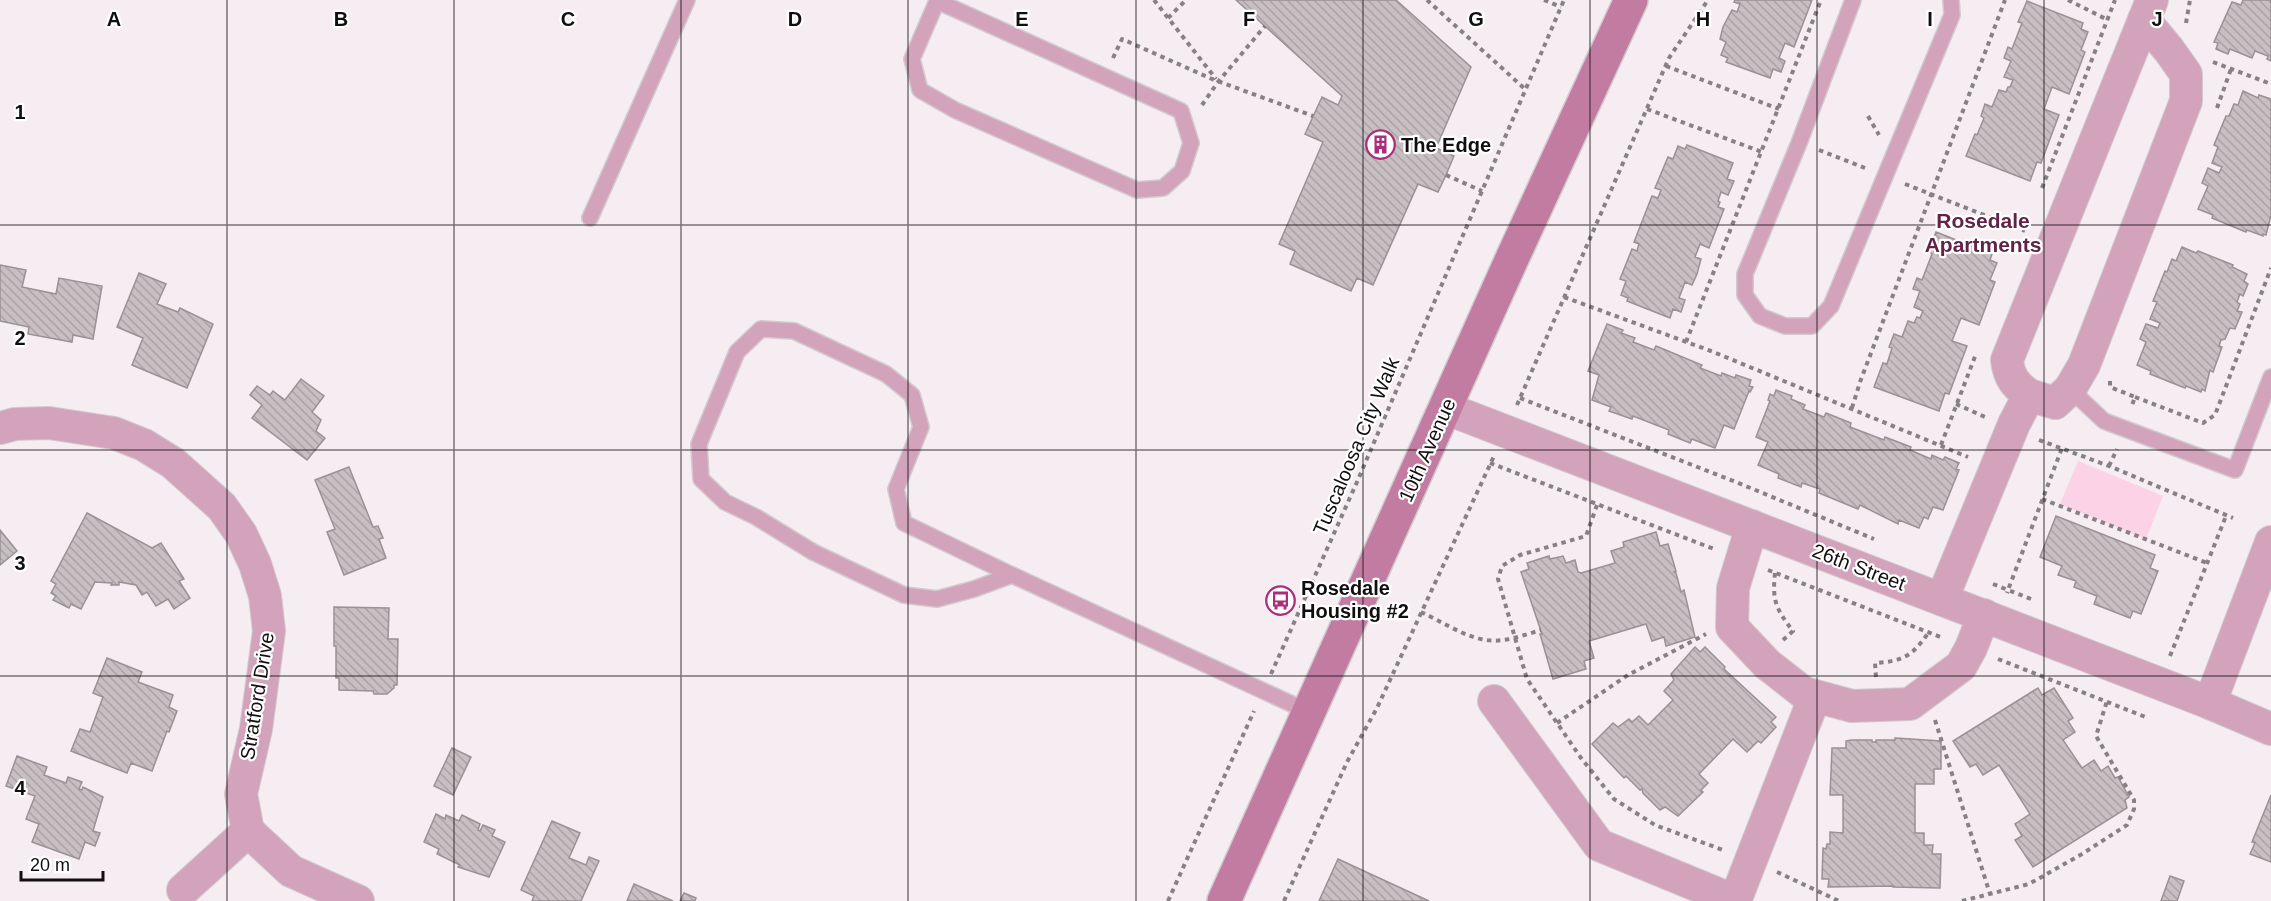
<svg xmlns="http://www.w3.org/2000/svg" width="2271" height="901" font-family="Helvetica,sans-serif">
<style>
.park{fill:#fbd2e6}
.building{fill:url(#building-back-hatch);stroke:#999195;stroke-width:1.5}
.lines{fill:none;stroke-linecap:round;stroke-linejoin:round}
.lane-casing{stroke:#d1c9cd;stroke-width:18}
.street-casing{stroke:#d1c9cd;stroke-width:34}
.secondary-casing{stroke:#d1c9cd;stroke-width:36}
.path{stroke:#868184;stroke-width:4;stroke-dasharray:4.5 4.5;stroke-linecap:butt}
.lane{stroke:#d3a2bb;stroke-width:15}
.street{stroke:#d3a2bb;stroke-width:32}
.secondary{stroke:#c27ca1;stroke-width:33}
.grid{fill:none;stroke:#110e10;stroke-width:1.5;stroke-opacity:0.55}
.labels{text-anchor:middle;stroke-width:4.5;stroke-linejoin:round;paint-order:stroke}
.poi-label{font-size:20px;font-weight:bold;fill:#110e10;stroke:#fff;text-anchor:start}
.street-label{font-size:20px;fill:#110e10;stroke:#fff}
.neighbourhood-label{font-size:21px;font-weight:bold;fill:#612447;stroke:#fff}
.grid-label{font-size:20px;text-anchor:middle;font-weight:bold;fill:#110e10;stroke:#fff;stroke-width:4.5;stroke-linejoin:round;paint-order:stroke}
</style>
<defs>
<pattern id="building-back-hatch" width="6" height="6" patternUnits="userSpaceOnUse" patternTransform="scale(1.5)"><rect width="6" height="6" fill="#c8bfc3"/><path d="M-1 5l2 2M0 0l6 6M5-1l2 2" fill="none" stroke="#aba3a6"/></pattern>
</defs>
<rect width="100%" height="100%" fill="#f5edf1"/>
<path class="park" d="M2078 461 2163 496 2146 539 2060 504Z"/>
<g class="building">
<path d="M1236 0H1396L1471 67 1436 148 1454 156 1446 175 1438 192 1418 184 1373 285 1357 278 1351 291 1290 264 1295 251 1279 244 1323 142 1305 134 1322 97 1338 105 1342 96Z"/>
<path d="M1735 0H1812L1794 47 1785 43 1779 58 1785 61 1781 72 1773 69 1770 78 1726 62 1728 58 1721 55 1726 42 1720 39 1723 27 1732 10 1737 12 1740 4 1734 2Z"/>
<path d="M2243 0H2271V61L2267 59 2268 56 2255 51 2252 58 2230 49 2228 54 2216 49 2218 43 2214 42 2232 2 2241 5Z"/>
<path d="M2027 1 2083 23 2081 29 2088 32 2081 50 2085 52 2069 94 2052 87 2044 109 2059 115 2041 163 2037 162 2030 181 1966 156 1975 134 1977 135 1984 118 1981 116 1985 104 1992 107 1999 90 2006 92 2008 87H2010L2013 80 2004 77 2011 61 2004 58 2008 47 2012 49 2022 23 2018 22Z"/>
<path d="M2243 91 2258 98 2259 95 2271 99V215L2266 235 2263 234V236L2247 230 2246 232 2212 218 2213 215 2198 209 2208 186 2202 183 2208 168 2219 173 2222 167 2212 163 2218 147 2214 145 2226 116H2229L2234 104 2238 105Z"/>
<path d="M1687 145 1733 163 1727 179 1734 181 1728 195 1721 192 1718 201 1720 202 1718 207 1724 209 1709 248 1700 244 1695 257 1701 259 1697 274 1692 285 1685 282 1679 298 1685 300 1681 312 1673 309 1670 318 1627 301 1628 298 1621 295 1626 281 1620 279 1632 249 1637 251 1639 244 1634 242 1652 196 1658 198 1661 190 1655 188 1668 157 1673 159 1678 146 1685 149Z"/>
<path d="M1936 232 1992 254 1990 260 1997 263 1990 280 1995 282 1979 325 1961 318 1952 341 1967 346 1949 394 1945 393 1939 411 1874 387 1883 363 1887 364 1892 348 1889 347 1894 334 1902 337 1908 321 1914 323 1917 317 1920 318 1923 311 1914 307 1920 291 1913 289 1917 278 1922 280 1932 254 1929 252Z"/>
<path d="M2182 247 2196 253 2198 251 2233 265 2232 267 2247 274 2244 281 2248 284 2243 296 2240 294 2237 302 2240 304 2237 311 2242 312 2235 329 2230 328 2225 339 2221 340 2219 346 2222 347 2213 372 2210 370 2205 391 2202 389 2201 392 2186 386 2185 388 2150 374 2151 371 2137 365 2146 342 2140 339 2146 324 2158 328 2160 323 2150 319 2157 302 2153 301 2165 271 2167 272 2172 259 2176 261Z"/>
<path d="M0 265 26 270 22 287 56 294 59 278 102 286 93 339 73 335 72 342 28 334 29 327 0 321Z"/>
<path d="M139 273 166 284 157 304 178 312 180 308 213 324 187 388 132 365 143 338 117 327Z"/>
<path d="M1607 324 1623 330 1621 333 1635 338 1633 342 1654 350 1656 346 1702 365 1700 368 1721 376 1722 373 1735 378 1736 375 1751 380 1749 386 1753 387 1750 392 1749 391 1734 429 1724 425 1715 448 1692 439 1690 443 1668 434 1669 430 1633 416 1632 419 1609 411 1611 407 1592 400 1599 375 1588 371Z"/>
<path d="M301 379 324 396 312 412 321 420 316 431 325 438 307 460 252 418 262 405 250 395 257 386 270 395 273 391 285 400Z"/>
<path d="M1776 390 1792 396 1791 399 1805 405 1803 409 1824 417 1826 413 1851 423 1850 427 1884 440 1885 437 1911 447 1910 450 1931 459 1932 455 1943 460 1945 457 1959 463 1956 469 1959 470 1943 510 1933 507 1928 519 1924 517 1919 528 1899 520 1898 524 1860 505 1858 509 1819 493 1820 489 1802 483 1801 487 1778 478 1779 474 1758 465 1768 442 1756 437 1770 401 1768 400 1770 394 1774 396Z"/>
<path d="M349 467 373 527 378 526 383 538 379 539 386 558 344 575 327 532 335 529 315 480Z"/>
<path d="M87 513 152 548 161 543 184 579 179 581 190 598 174 609 168 599 156 606 147 592 142 595 136 585 119 582V585H111L112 583 95 582 81 609 71 604 69 608 53 600 56 596 51 593 56 584 51 581Z"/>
<path d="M2056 516 2155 555 2150 568 2158 571 2141 614 2133 611 2130 618 2094 604 2097 596 2074 587 2076 581 2058 575 2062 566 2040 557Z"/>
<path d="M0 530 17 551 0 565Z"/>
<path d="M1656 532 1660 546 1668 544 1676 571 1674 572 1676 573 1681 592 1684 590 1695 637 1666 646 1664 637 1652 641 1646 624 1589 641 1594 658 1584 661 1586 669 1553 679 1540 634H1542L1521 572 1529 569 1527 563 1549 556 1550 559 1563 556 1566 563 1575 560 1578 572 1581 573 1615 563 1611 551 1624 547 1623 542Z"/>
<path d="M334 607 389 608 388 639H398L397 685H394V688L387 694H374L373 691 339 690V678H336V646H334Z"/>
<path d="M1695 647 1700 652 1705 647 1725 667 1724 669 1776 717 1771 722 1776 727 1761 743 1758 741 1747 752 1733 739 1699 774 1708 783 1701 790 1703 792 1678 816 1665 807 1660 810 1643 793 1642 789 1640 790 1626 776 1624 778 1592 744 1613 723 1618 727 1629 719 1632 722 1639 716 1648 725 1673 700 1664 691 1674 680 1671 674Z"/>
<path d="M107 658 142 672 138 682 173 695 169 707 177 711 169 732 167 731 152 771 131 763 127 773 71 751 80 729 90 732 103 697 93 693Z"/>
<path d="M2038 688 2042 695 2054 688 2073 718 2068 721 2075 732 2063 740 2082 768 2094 760 2101 771 2108 766 2115 778 2118 777 2129 797 2125 800 2127 808 2033 867 2015 840 2022 836 2015 824 2030 814 1999 765 1983 775 1976 764 1970 767 1953 741Z"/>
<path d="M1895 738 1941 741V769H1934V784H1915V833H1924V845H1933L1932 854H1941L1940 888 1893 887V886L1828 887 1829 879H1822L1823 848 1826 849 1827 844H1830V832L1843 833V795H1830L1832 748H1846V741L1851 740H1872V742H1876V740H1895Z"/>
<path d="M452 748 471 757 453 795 434 786Z"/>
<path d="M17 756 47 767 44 775 66 783 68 777 82 782 79 789 82 790 83 787 103 797 93 831 100 833 95 846 85 842 79 859 32 842 39 824 26 819 35 796 6 786Z"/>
<path d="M2271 795V862L2250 854 2255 843 2252 842Z"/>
<path d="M436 814 445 819 446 815 459 821 462 815 480 824 478 830 480 831 483 825 495 830 492 836 505 842 489 877 458 867 460 865 437 854 439 849 424 842Z"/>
<path d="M552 821 580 833 569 858 586 865 589 857 599 861 581 901H532L534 896 521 890Z"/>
<path d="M1338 859 1429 901H1319Z"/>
<path d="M2170 876 2184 881 2177 901H2161Z"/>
<path d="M634 884 673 901H627Z"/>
<path d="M684 893 696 898 695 901H680Z"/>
</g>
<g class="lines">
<defs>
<g id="lane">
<path d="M1853 0 1799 143 1745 274V295L1760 316 1785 326H1812L1831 306 1952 15 1951 0"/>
<path d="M937 1 1181 111 1191 143 1182 171 1163 188 1137 190 955 110 920 90 912 59 937 1 938 0"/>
<path d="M590 218 687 0"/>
<path d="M761 329 794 331 886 374 912 395 921 427 896 489 904 523 1012 575 974 589 937 599 904 595 813 552 756 517 725 502 701 479 699 444 737 352Z"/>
<path d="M2070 389 2104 421 2235 470 2271 377"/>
<path d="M1012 575 1309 712"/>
</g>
<g id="street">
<path d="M2029 395 2055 403 2070 389 2084 365 2186 101V74L2169 50 2144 20"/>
<path d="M1445 408 2210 703 2271 729"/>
<path d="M0 428 15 424 49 423 114 433 144 445 173 463 222 507 241 534 255 564 265 596 269 631 256 729 241 794 248 831 291 871 358 901"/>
<path d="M1752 526 1733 588 1732 627 1767 664 1804 693 1852 706 1910 704 1961 666 1971 648 1984 615"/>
<path d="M1942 599 2014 424 2029 395C2015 385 2009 377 2007 360L2152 0"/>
<path d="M1494 701 1599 845 1735 901 1815 696"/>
<path d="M2210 703 2271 542"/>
<path d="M183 890 248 831"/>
</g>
<path id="secondary" d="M1224 901 1510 263 1631 0"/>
</defs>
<use href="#lane" class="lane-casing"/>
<use href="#street" class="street-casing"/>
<use href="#secondary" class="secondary-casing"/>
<g class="path">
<path d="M1154 0 1216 79"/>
<path d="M1427 0 1525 89"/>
<path d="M1544 0 1561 7"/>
<path d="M2068 0 2108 20"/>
<path d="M1168 18 1186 0"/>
<path d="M2186 23 2190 0"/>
<path d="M1113 58 1122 39 1212 79 1313 116"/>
<path d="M2213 62 2271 84"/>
<path d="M1666 66 1779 109"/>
<path d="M1202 105 1218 82 1265 26"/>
<path d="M2217 108 2231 69"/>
<path d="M1647 109 1762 152"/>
<path d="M1868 116 1879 135"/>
<path d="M1819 150 1865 168"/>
<path d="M1446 175 1482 191"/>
<path d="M1905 184 2025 231"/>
<path d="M2042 188 2115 0"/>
<path d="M1564 297 1711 351 1968 457"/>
<path d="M1686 342 1821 0"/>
<path d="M2110 381V387L2135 397 2131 408"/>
<path d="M2135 397 2203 423 2215 415 2271 268"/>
<path d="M1520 398 1736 482 1874 539"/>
<path d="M1956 404 1985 417"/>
<path d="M1517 405 1669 58 1708 0"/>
<path d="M1852 408 1860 382 2005 0"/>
<path d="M2039 440 2109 466 2233 518"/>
<path d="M1941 445 1976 354"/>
<path d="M1490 463 1714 549"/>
<path d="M2109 466 2117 449"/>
<path d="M2042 499 2207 563"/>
<path d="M1597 505 1586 536 1520 555 1502 566 1498 579 1527 679 1581 758 1614 799 1655 825 1723 850"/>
<path d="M1768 570 1943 638"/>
<path d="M1775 573C1772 601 1776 609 1793 631L1783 640"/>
<path d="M1993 584 2008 590 2007 593"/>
<path d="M2031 599 2008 590 2062 448"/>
<path d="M1421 612C1441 621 1464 637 1486 640 1504 643 1524 635 1541 630"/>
<path d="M2170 656 2226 516"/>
<path d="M1998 659 2148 718"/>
<path d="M1271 674 1357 482 1564 0"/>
<path d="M1876 677 1875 663C1904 661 1912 656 1929 632"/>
<path d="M1935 720 1990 894"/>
<path d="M1557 723 1628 675 1706 634"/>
<path d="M1777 872 1839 901"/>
<path d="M1168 901 1254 711"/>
<path d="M1284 901 1347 762 1377 708 1494 456"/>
<path d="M1962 901 2029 884 2082 854 2127 825 2134 809V800L2096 736 2107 701"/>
</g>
<use href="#lane" class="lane"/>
<use href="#street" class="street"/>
<use href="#secondary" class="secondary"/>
</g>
<path class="grid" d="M227 0V901M454 0V901M681 0V901M908 0V901M1136 0V901M1363 0V901M1590 0V901M1817 0V901M2044 0V901M0 225H2271M0 450H2271M0 676H2271"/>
<defs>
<symbol id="building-ring" viewBox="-11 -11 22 22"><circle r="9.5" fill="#fff" stroke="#ac2d7b" stroke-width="1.5"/><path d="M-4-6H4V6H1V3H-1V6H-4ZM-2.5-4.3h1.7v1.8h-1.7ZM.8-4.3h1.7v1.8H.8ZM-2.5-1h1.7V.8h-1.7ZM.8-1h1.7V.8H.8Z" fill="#ac2d7b"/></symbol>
<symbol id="bus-ring" viewBox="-11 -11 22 22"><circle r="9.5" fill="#fff" stroke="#ac2d7b" stroke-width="1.5"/><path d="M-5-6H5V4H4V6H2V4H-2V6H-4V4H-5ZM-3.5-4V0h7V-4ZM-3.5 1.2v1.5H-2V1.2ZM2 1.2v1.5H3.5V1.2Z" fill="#ac2d7b"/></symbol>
</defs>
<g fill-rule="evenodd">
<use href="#building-ring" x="1364" y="128" width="33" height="33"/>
<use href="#bus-ring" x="1264" y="584" width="33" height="33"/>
</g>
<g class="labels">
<g class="poi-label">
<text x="1401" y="152">The Edge</text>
<text x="1301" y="595">Rosedale<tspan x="1301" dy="23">Housing #2</tspan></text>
</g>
<g class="street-label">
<text transform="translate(1356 446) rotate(-67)" y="7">Tuscaloosa City Walk</text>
<text transform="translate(1427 450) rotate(-66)" y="7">10th Avenue</text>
<text transform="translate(1859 567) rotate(21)" y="7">26th Street</text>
<text transform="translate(257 696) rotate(-81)" y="7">Stratford Drive</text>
</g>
<g class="neighbourhood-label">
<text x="1983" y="228">Rosedale<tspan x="1983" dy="24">Apartments</tspan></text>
</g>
</g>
<g class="grid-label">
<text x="114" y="26">A</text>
<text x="341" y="26">B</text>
<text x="568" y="26">C</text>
<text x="795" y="26">D</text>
<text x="1022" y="26">E</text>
<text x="1249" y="26">F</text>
<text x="1476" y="26">G</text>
<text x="1703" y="26">H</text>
<text x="1930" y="26">I</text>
<text x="2157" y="26">J</text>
<text x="20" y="119">1</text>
<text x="20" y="345">2</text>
<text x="20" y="570">3</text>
<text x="20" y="795">4</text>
</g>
<path d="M21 871v9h82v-9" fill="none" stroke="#110e10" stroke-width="3"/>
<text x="30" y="871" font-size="18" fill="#110e10" stroke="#ffffff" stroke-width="4.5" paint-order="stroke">20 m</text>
</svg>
